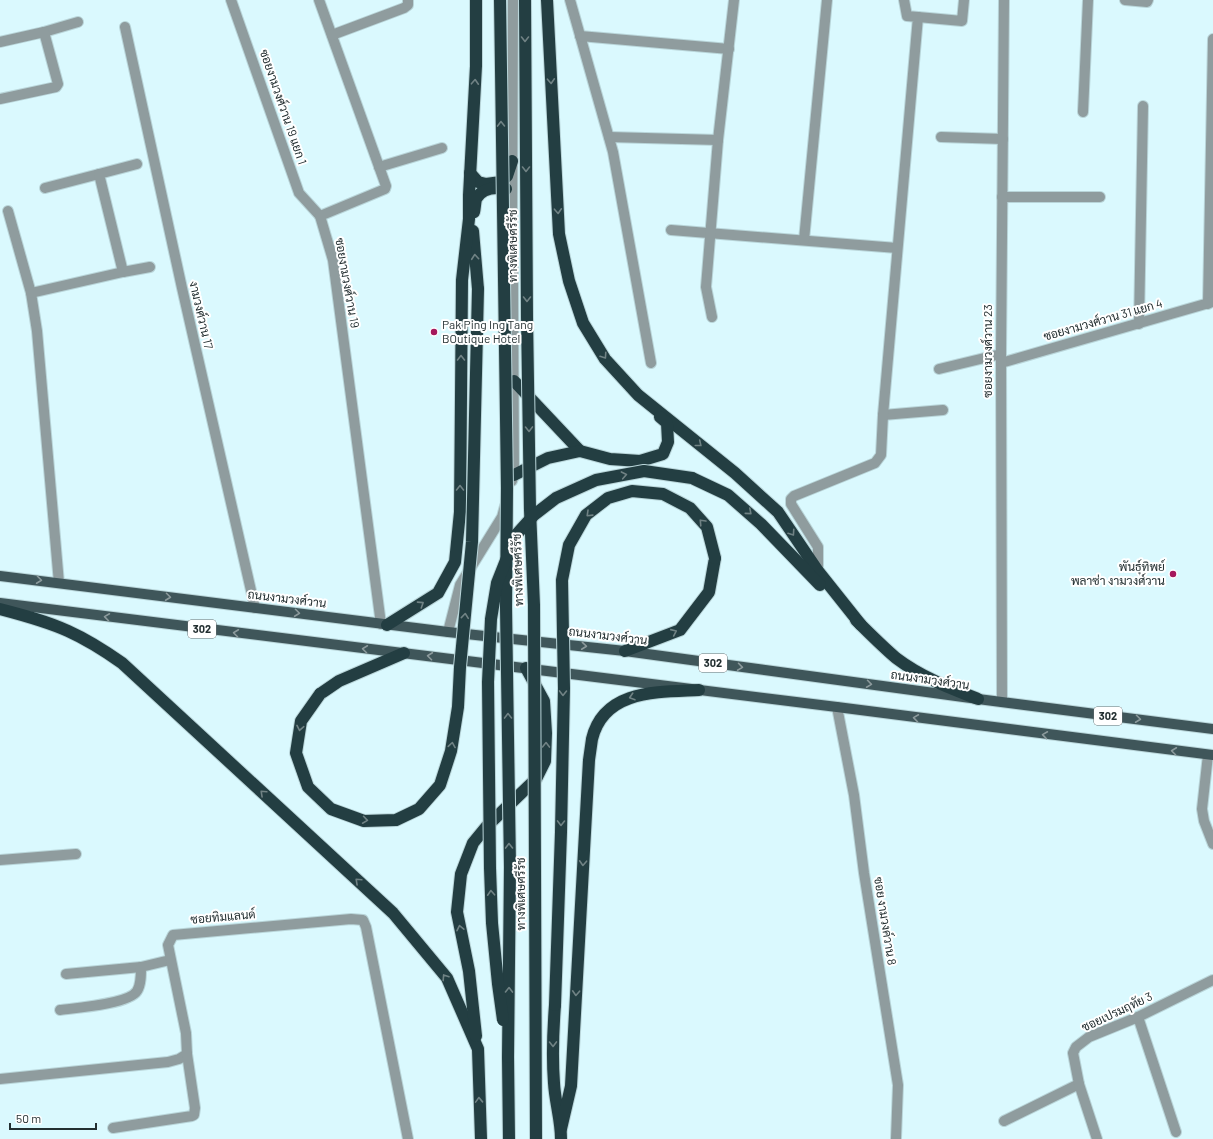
<svg xmlns="http://www.w3.org/2000/svg" width="1213" height="1139" font-family="Barlow,Sarabun,sans-serif">
<style>
.lines{fill:none;stroke-linecap:round;stroke-linejoin:round}
.minor-casing{stroke:#b9d5d9;stroke-width:12}
.major-casing{stroke:#b9d5d9;stroke-width:12}
.highway-casing{stroke:#b9d5d9;stroke-width:14}
.minor{stroke:#8f9c9e;stroke-width:10}
.major{stroke:#3f565a;stroke-width:10}
.highway{stroke:#233e42;stroke-width:12}
.highway-bridge-casing{stroke:#b9d5d9;stroke-width:14;stroke-linecap:butt}
.highway-bridge{stroke:#233e42;stroke-width:12}
.oneway{stroke:#708284}
.oneway2{stroke:#8c9a9c}
.poi-dot{fill:#a5185c;stroke:#fff;stroke-width:1.5}
.labels{text-anchor:middle;stroke-width:4;stroke-linejoin:round;paint-order:stroke}
.shield{fill:#fff;stroke:#656d6f;stroke-width:1}
.shield-label{font-size:11px;font-weight:bold;fill:#232f31}
.street-label{font-size:12px;fill:#232f31;stroke:#fff}
.poi-label{font-size:12px;fill:#232f31;stroke:#fff;text-anchor:start}
</style>
<rect width="100%" height="100%" fill="#daf9fe"/>
<g class="lines">
<defs>
<g id="minor">
<path d="M231 0 299 193 320 216"/>
<path d="M319 0 386 186 385 189 320 216 333 260 381 624"/>
<path d="M570 0 613 152 651 363"/>
<path d="M1125 0 1147 2 1148 0"/>
<path d="M918 17 962 21 964 0"/>
<path d="M125 27 182 288 255 608"/>
<path d="M44 32 78 22"/>
<path d="M332 35 404 8 408 5V0"/>
<path d="M580 36 729 49"/>
<path d="M0 42 44 32 58 84 56 87 0 99"/>
<path d="M1083 112 1088 0"/>
<path d="M609 137 718 140"/>
<path d="M941 137 1003 139"/>
<path d="M379 167 442 148"/>
<path d="M45 188 99 174"/>
<path d="M1002 197H1100"/>
<path d="M8 211 31 293 37 331 59 583"/>
<path d="M671 230 897 248"/>
<path d="M804 240 827 0"/>
<path d="M123 272 99 174 137 164"/>
<path d="M31 293 123 272 150 267"/>
<path d="M1208 304 1213 39"/>
<path d="M712 317 706 287 718 140 734 0"/>
<path d="M1139 324 1143 106"/>
<path d="M1001 363 1212 302"/>
<path d="M939 369 1001 354"/>
<path d="M883 415 943 410"/>
<path d="M512 481 514 475 513 271 512 250 513 0"/>
<path d="M818 571V547L791 504V499L794 496 875 463 881 455 883 415 918 17 907 16 904 0"/>
<path d="M448 632 460 585 502 517 505 506"/>
<path d="M1002 702 1001 354 1004 0"/>
<path d="M837 707 854 795 864 873 898 1085 896 1139"/>
<path d="M1208 755 1202 809 1204 821 1213 844"/>
<path d="M0 860 76 854"/>
<path d="M66 974 141 967"/>
<path d="M60 1010C76 1008 129 1004 137 991 141 985 141 975 141 967L170 960"/>
<path d="M1138 1017 1176 1132"/>
<path d="M0 1079 168 1062 179 1059 187 1054"/>
<path d="M1004 1121 1079 1084"/>
<path d="M113 1128 192 1116 194 1115 195 1108 187 1054 186 1033 168 945 173 935 351 919 363 920 366 927 408 1139"/>
<path d="M1097 1139 1079 1084 1073 1053 1076 1047 1089 1037 1138 1017 1213 980"/>
</g>
<g id="major">
<path d="M0 576 448 632 625 651 978 699 1213 729"/>
<path d="M0 603 837 707 1213 755"/>
</g>
<g id="highway">
<path d="M547 0 559 234 569 281 583 323 605 359 638 395 735 473 778 512 818 571 861 625"/>
<path d="M470 173 478 182 486 184 501 182 507 176 512 161"/>
<path d="M474 212C475 208 475 203 476 199 482 188 495 187 506 189"/>
<path d="M473 231 478 289"/>
<path d="M514 381 580 451"/>
<path d="M514 475 548 458 580 451 610 459 640 461 663 454 668 442 667 423 660 417"/>
<path d="M692 478 728 495 761 524 820 585"/>
<path d="M0 609C23 615 46 621 68 631 88 640 105 651 122 663L393 913 447 978 478 1049 481 1139"/>
<path d="M856 620C869 633 882 646 896 658 921 677 950 688 978 699"/>
<path d="M387 625 438 593 455 562 460 512 462 280 469 219V195L476 66V0"/>
<path d="M625 651 680 630 709 592 715 558"/>
<path d="M320 694 339 681 404 653"/>
<path d="M555 1005C553 1031 552 1057 554 1083 555 1102 561 1120 561 1139"/>
<path d="M476 1036 469 971 457 912 461 874 473 843 487 826 536 779 545 761 546 733 544 701 526 668"/>
<path d="M508 1057 509 1139"/>
<path d="M561 1129 571 1086 589 760C590 753 591 746 592 739 604 689 659 692 699 690"/>
</g>
</defs>
<use href="#minor" class="minor-casing"/>
<use href="#major" class="major-casing"/>
<use href="#highway" class="highway-casing"/>
<use href="#minor" class="minor"/>
<use href="#major" class="major"/>
<use href="#highway" class="highway"/>
<defs>
<g id="highway-bridge">
<path d="M500 0 507 488 506 607 510 867 508 1057"/>
<path d="M525 0 527 317 530 510 534 605 536 1139"/>
<path d="M320 694 301 721 296 753 308 787 331 809 364 821 396 820 419 809 440 785 451 751 458 707 460 667 472 542 478 289"/>
<path d="M555 1005 561 832 564 688 562 580 569 545 586 515 608 498 632 491 663 494 690 508 707 527 715 558"/>
<path d="M503 1020 498 984 492 923 490 868 488 682 491 619 497 583 516 535 534 515 556 498 596 480 644 471 692 478"/>
</g>
</defs>
<use href="#highway-bridge" class="highway-bridge-casing"/>
<use href="#highway-bridge" class="highway-bridge"/>
</g>
<defs><path id="oneway-chevron" d="M-2-3.5L2.5 0L-2 3.5" fill="none" stroke-width="1.6" stroke-linecap="round" stroke-linejoin="round"/></defs>
<g class="oneway">
<use href="#oneway-chevron" transform="translate(525 39) rotate(90)"/>
<use href="#oneway-chevron" transform="translate(551 81) rotate(87)"/>
<use href="#oneway-chevron" transform="translate(475 82) rotate(-87)"/>
<use href="#oneway-chevron" transform="translate(501 124) rotate(-91)"/>
<use href="#oneway-chevron" transform="translate(526 169) rotate(90)"/>
<use href="#oneway-chevron" transform="translate(558 211) rotate(87)"/>
<use href="#oneway-chevron" transform="translate(475 257) rotate(-95)"/>
<use href="#oneway-chevron" transform="translate(527 299) rotate(90)"/>
<use href="#oneway-chevron" transform="translate(604 356) rotate(56)"/>
<use href="#oneway-chevron" transform="translate(461 358) rotate(-90)"/>
<use href="#oneway-chevron" transform="translate(529 429) rotate(89)"/>
<use href="#oneway-chevron" transform="translate(699 444) rotate(39)"/>
<use href="#oneway-chevron" transform="translate(624 475) rotate(-11)"/>
<use href="#oneway-chevron" transform="translate(460 488) rotate(-90)"/>
<use href="#oneway-chevron" transform="translate(749 512) rotate(41)"/>
<use href="#oneway-chevron" transform="translate(589 514) rotate(136)"/>
<use href="#oneway-chevron" transform="translate(702 522) rotate(-133)"/>
<use href="#oneway-chevron" transform="translate(792 533) rotate(56)"/>
<use href="#oneway-chevron" transform="translate(421 604) rotate(-33)"/>
<use href="#oneway-chevron" transform="translate(465 616) rotate(-84)"/>
<use href="#oneway-chevron" transform="translate(674 632) rotate(-24)"/>
<use href="#oneway-chevron" transform="translate(563 693) rotate(91)"/>
<use href="#oneway-chevron" transform="translate(632 697) rotate(162)"/>
<use href="#oneway-chevron" transform="translate(508 716) rotate(-91)"/>
<use href="#oneway-chevron" transform="translate(300 728) rotate(101)"/>
<use href="#oneway-chevron" transform="translate(452 745) rotate(-81)"/>
<use href="#oneway-chevron" transform="translate(546 745) rotate(-89)"/>
<use href="#oneway-chevron" transform="translate(263 793) rotate(-137)"/>
<use href="#oneway-chevron" transform="translate(365 820) rotate(8)"/>
<use href="#oneway-chevron" transform="translate(561 823) rotate(91)"/>
<use href="#oneway-chevron" transform="translate(509 846) rotate(-91)"/>
<use href="#oneway-chevron" transform="translate(583 863) rotate(93)"/>
<use href="#oneway-chevron" transform="translate(358 881) rotate(-137)"/>
<use href="#oneway-chevron" transform="translate(491 893) rotate(-93)"/>
<use href="#oneway-chevron" transform="translate(460 928) rotate(-102)"/>
<use href="#oneway-chevron" transform="translate(445 977) rotate(-123)"/>
<use href="#oneway-chevron" transform="translate(509 990) rotate(-89)"/>
<use href="#oneway-chevron" transform="translate(576 993) rotate(93)"/>
<use href="#oneway-chevron" transform="translate(553 1044) rotate(89)"/>
<use href="#oneway-chevron" transform="translate(479 1100) rotate(-92)"/>
</g>
<g class="oneway2">
<use href="#oneway-chevron" transform="translate(39 580) rotate(7)"/>
<use href="#oneway-chevron" transform="translate(168 597) rotate(7)"/>
<use href="#oneway-chevron" transform="translate(297 613) rotate(7)"/>
<use href="#oneway-chevron" transform="translate(107 617) rotate(-172)"/>
<use href="#oneway-chevron" transform="translate(236 633) rotate(-173)"/>
<use href="#oneway-chevron" transform="translate(584 646) rotate(6)"/>
<use href="#oneway-chevron" transform="translate(365 649) rotate(-173)"/>
<use href="#oneway-chevron" transform="translate(430 656) rotate(-173)"/>
<use href="#oneway-chevron" transform="translate(740 667) rotate(8)"/>
<use href="#oneway-chevron" transform="translate(869 684) rotate(8)"/>
<use href="#oneway-chevron" transform="translate(916 718) rotate(-172)"/>
<use href="#oneway-chevron" transform="translate(1138 719) rotate(7)"/>
<use href="#oneway-chevron" transform="translate(1045 735) rotate(-172)"/>
<use href="#oneway-chevron" transform="translate(1174 751) rotate(-173)"/>
</g>
<g class="poi-dot">
<circle cx="434" cy="332" r="4"/>
<circle cx="1173" cy="574" r="4"/>
</g>
<g class="labels">
<g class="shield">
<rect x="188" y="620" width="28" height="18" rx="3"/>
<rect x="699" y="654" width="28" height="18" rx="3"/>
<rect x="1094" y="707" width="28" height="18" rx="3"/>
</g>
<g class="shield-label">
<text x="202" y="633">302</text>
<text x="713" y="667">302</text>
<text x="1108" y="720">302</text>
</g>
<g class="street-label">
<text transform="translate(283 107) rotate(71)" y="4">ซอยงามวงศ์วาน 19 แยก 1</text>
<text transform="translate(513 246) rotate(-90)" y="4">ทางพิเศษศรีรัช</text>
<text transform="translate(347 283) rotate(80)" y="4">ซอยงามวงศ์วาน 19</text>
<text transform="translate(201 315) rotate(77)" y="4">งามวงศ์วาน 17</text>
<text transform="translate(1103 320) rotate(-16)" y="4">ซอยงามวงศ์วาน 31 แยก 4</text>
<text transform="translate(988 351) rotate(-90)" y="4">ซอยงามวงศ์วาน 23</text>
<text transform="translate(518 570) rotate(-92)" y="4">ทางพิเศษศรีรัช</text>
<text transform="translate(287 599) rotate(7)" y="4">ถนนงามวงศ์วาน</text>
<text transform="translate(608 636) rotate(7)" y="4">ถนนงามวงศ์วาน</text>
<text transform="translate(930 680) rotate(8)" y="4">ถนนงามวงศ์วาน</text>
<text transform="translate(521 894) rotate(-90)" y="4">ทางพิเศษศรีรัช</text>
<text transform="translate(223 917) rotate(-5)" y="4">ซอยทิมแลนด์</text>
<text transform="translate(885 921) rotate(81)" y="4">ซอย งามวงค์วาน 8</text>
<text transform="translate(1117 1012) rotate(-25)" y="4">ซอยเปรมฤทัย 3</text>
</g>
<g class="poi-label">
<text x="442" y="329">Pak Ping Ing Tang<tspan x="442" dy="14">BOutique Hotel</tspan></text>
<text x="1165" y="571" text-anchor="end">พันธุ์ทิพย์<tspan x="1165" dy="14">พลาซ่า งามวงศ์วาน</tspan></text>
</g>
</g>
<path d="M10 1123v6h86v-6" fill="none" stroke="#232f31" stroke-width="2"/>
<text x="16" y="1123" font-size="12" fill="#232f31" stroke="#ffffff" stroke-width="3" paint-order="stroke">50 m</text>
</svg>
